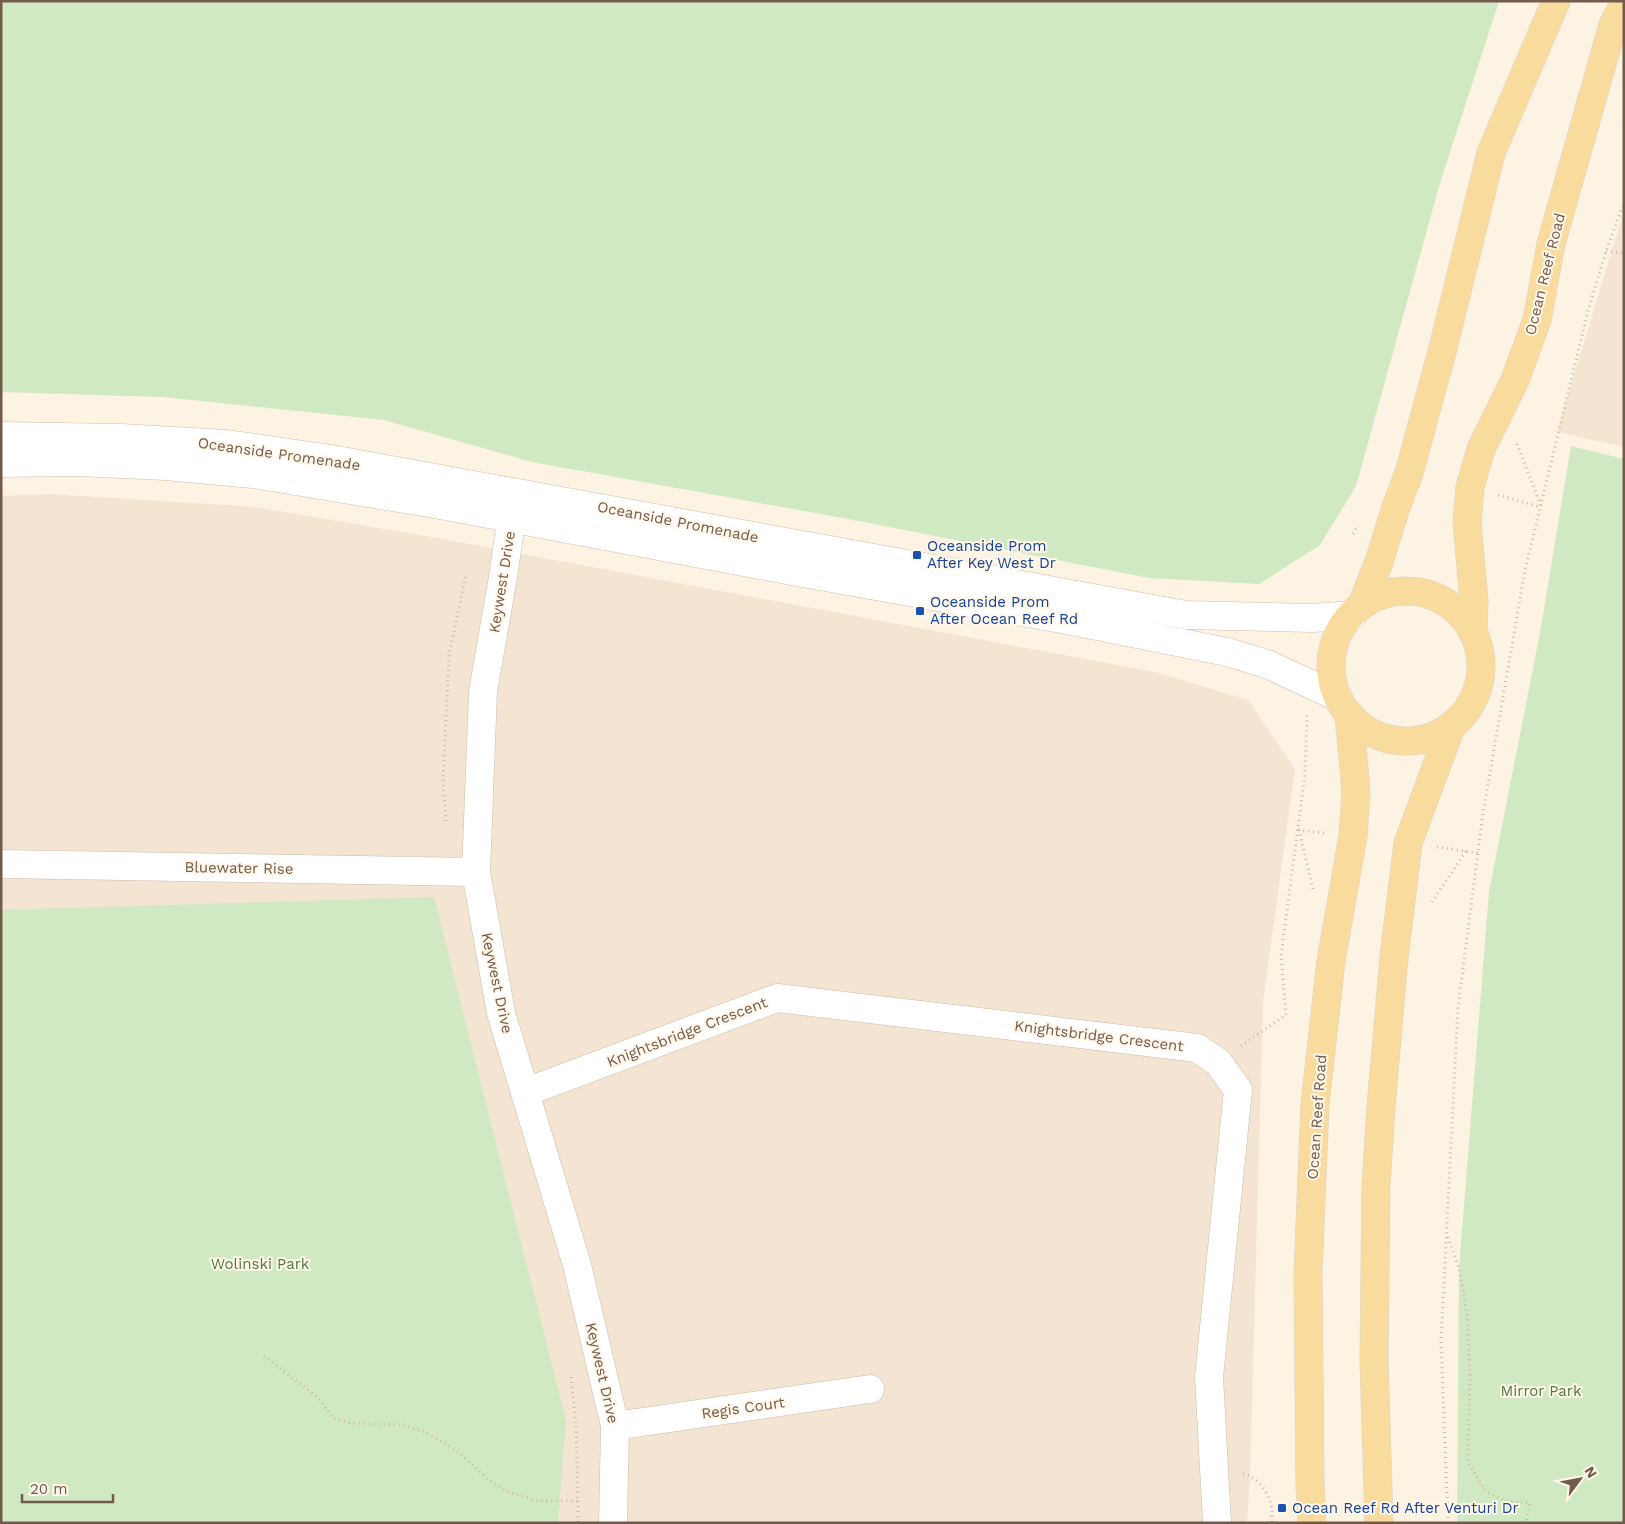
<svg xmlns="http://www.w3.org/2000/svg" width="1625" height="1524" font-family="'Work Sans',sans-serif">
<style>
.residential{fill:#f3e5d2}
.green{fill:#d0e9c2}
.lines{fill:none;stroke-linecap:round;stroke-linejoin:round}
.minor-casing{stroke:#cdbbaa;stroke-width:29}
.secondary-casing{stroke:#d2bdaa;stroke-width:29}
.primary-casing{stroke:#dbd4d0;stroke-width:29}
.path{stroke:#d5b69f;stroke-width:3;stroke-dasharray:1 4;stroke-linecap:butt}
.minor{stroke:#fff;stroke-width:28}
.secondary{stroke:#fff;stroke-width:28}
.primary{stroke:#f9db9d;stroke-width:28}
.transit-dot{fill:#1a4fb4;stroke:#fff7e9;stroke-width:2}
.labels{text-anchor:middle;stroke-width:4;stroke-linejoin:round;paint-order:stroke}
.street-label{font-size:15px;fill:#735a4a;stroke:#fff7e9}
.transit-label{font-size:15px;fill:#164399;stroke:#fff7e9;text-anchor:start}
.park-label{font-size:15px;fill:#507942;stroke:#fff7e9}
</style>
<rect width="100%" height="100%" fill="#fcf3e3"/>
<g class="residential">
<path d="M1624 210V447L1557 432Z"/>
<path d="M51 494 255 507 432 537 1155 672 1248 700 1295 769 1263 1002 1250 1475 1247 1523H1V496Z"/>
</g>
<g class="green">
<path d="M1 1H1499L1440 183 1356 486 1320 545 1259 584 1149 578 843 518 532 462 384 420 163 397 1 392Z"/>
<path d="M1571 446 1624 459V1523H1457L1459 1268 1489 892 1540 633Z"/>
<path d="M434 897 566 1421 558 1523H1V910Z"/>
</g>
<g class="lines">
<defs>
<g id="minor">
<path d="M515 495 503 577 483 692 476 872 501 1013 577 1265 615 1426 613 1523"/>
<path d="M1 864 476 872"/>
<path d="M526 1092 777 998 1197 1048 1218 1062 1238 1090 1209 1377 1217 1523"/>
<path d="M615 1426 870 1389"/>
</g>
<g id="secondary">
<path d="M1 436 120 438 227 444 331 459 1186 615 1313 618 1353 615"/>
<path d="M1 463 78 462 165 466 253 474 435 504 792 571 1067 620 1227 652 1267 664 1338 697"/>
</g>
<g id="primary">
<circle cx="1406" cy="666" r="75"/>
<path d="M1363 602 1379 562 1396 507 1409 473 1443 348 1491 153 1556 1"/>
<path d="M1473 633 1474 601 1467 523 1470 487 1481 449 1515 380 1537 320 1551 244 1613 25 1624 4"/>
<path d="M1312 1523 1310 1482 1308 1273 1315 1104 1331 961 1353 836 1356 792 1349 714"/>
<path d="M1379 1523 1374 1360 1376 1186 1381 1107 1394 957 1408 843 1451 727"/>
</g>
</defs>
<use href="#minor" class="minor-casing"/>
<use href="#secondary" class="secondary-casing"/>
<use href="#primary" class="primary-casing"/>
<g class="path">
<path d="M1606 251 1624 253"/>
<path d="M1517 444 1541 506"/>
<path d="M1498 495 1541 507"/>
<path d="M1353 534 1358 525"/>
<path d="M446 821 443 782 449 655 466 574"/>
<path d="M1437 847 1478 853"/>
<path d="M1313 889 1299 830 1324 833"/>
<path d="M1432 902 1466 851"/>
<path d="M1241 1046 1286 1015 1281 956 1305 774 1307 715"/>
<path d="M1448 1237 1459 1268 1467 1314 1470 1375 1468 1462 1486 1492 1506 1501 1530 1503 1526 1523"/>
<path d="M264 1356 316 1396 334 1419 350 1423 404 1425 427 1433 456 1450 490 1481 506 1491 538 1501H578L576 1425 571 1376"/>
<path d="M1243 1474C1258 1476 1271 1496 1272 1510 1272 1514 1272 1519 1272 1523"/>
<path d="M578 1501V1523"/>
<path d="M1448 1523 1441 1340 1458 1007 1483 813 1525 570 1588 311 1606 251 1624 202"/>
</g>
<use href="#minor" class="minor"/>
<use href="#secondary" class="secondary"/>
<use href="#primary" class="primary"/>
</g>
<g class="transit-dot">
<rect x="912" y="550" width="10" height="10" rx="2.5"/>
<rect x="915" y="606" width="10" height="10" rx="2.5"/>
<rect x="1277" y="1503" width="10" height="10" rx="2.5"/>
</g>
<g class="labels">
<g class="street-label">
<text transform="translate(1545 274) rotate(-76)" y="5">Ocean Reef Road</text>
<text transform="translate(279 454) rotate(8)" y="5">Oceanside Promenade</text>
<text transform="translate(678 522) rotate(11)" y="5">Oceanside Promenade</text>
<text transform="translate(502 582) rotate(-81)" y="5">Keywest Drive</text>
<text transform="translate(239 868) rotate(1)" y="5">Bluewater Rise</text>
<text transform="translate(497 983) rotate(78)" y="5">Keywest Drive</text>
<text transform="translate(687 1032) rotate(-21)" y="5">Knightsbridge Crescent</text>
<text transform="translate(1099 1036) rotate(7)" y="5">Knightsbridge Crescent</text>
<text transform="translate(1317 1117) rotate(-86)" y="5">Ocean Reef Road</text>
<text transform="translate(602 1373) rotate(77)" y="5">Keywest Drive</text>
<text transform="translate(743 1408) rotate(-8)" y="5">Regis Court</text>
</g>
<g class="transit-label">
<text x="927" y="551">Oceanside Prom<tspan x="927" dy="17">After Key West Dr</tspan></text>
<text x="930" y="607">Oceanside Prom<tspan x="930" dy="17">After Ocean Reef Rd</tspan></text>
<text x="1292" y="1513">Ocean Reef Rd After Venturi Dr</text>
</g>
<g class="park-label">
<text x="260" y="1269">Wolinski Park</text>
<text x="1541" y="1396">Mirror Park</text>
</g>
</g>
<rect width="1625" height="1524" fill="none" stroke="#735a4a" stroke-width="5"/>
<g transform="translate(1580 1479) rotate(58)" stroke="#fff7e9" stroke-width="4" paint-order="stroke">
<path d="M0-4L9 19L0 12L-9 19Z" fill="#735a4a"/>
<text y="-8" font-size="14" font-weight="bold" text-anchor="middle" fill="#735a4a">N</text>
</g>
<path d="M22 1494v8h91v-8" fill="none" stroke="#735a4a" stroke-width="2.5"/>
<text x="30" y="1494" font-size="15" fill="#735a4a" stroke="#fff7e9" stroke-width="4" paint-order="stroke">20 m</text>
</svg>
